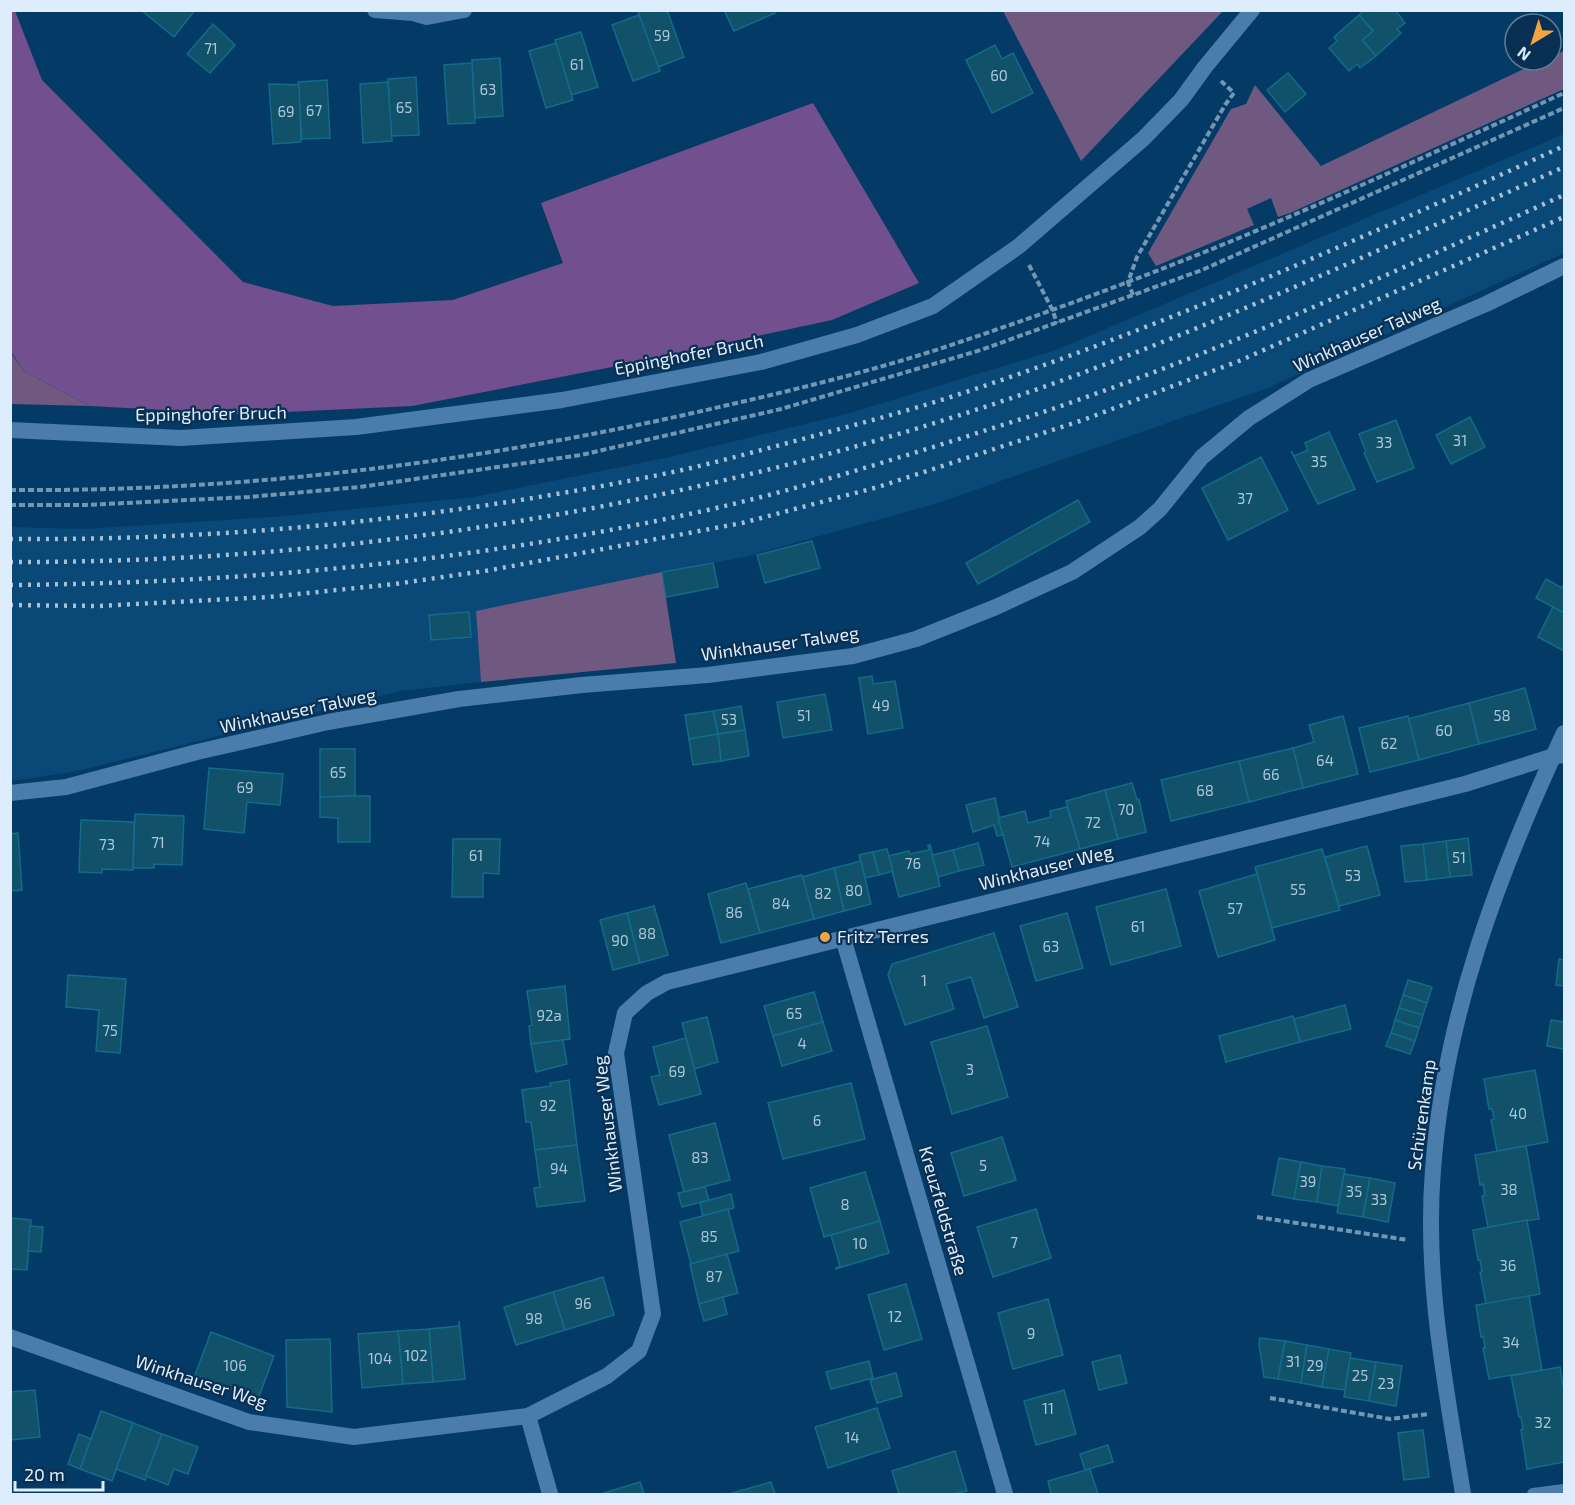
<svg xmlns="http://www.w3.org/2000/svg" width="1575" height="1505" font-family="'Exo 2',sans-serif">
<style>
.built{fill:#094877}
.green{fill:#6f5981}
.forest{fill:#724f8e}
.building{fill:#11526a;stroke:#136b8b;stroke-width:1.5}
.lines{fill:none;stroke-linecap:round;stroke-linejoin:round}
.path{stroke:#7396b3;stroke-width:4;stroke-dasharray:6 3;stroke-linecap:butt}
.service{stroke:#4a7cac;stroke-width:12}
.minor{stroke:#4a7cac;stroke-width:16}
.rail{stroke:#a7c0d7;stroke-width:4.5;stroke-dasharray:3 6;stroke-linecap:butt}
.poi-dot{fill:#f3a442;stroke:#093052;stroke-width:2}
.labels{text-anchor:middle;stroke-width:4.5;stroke-linejoin:round;paint-order:stroke}
.number-label{font-size:15px;fill:#abc6d8}
.street-label{font-size:18px;fill:#deedfd;stroke:#093052}
.poi-label{font-size:18px;fill:#deedfd;stroke:#093052;text-anchor:start}
</style>
<rect width="100%" height="100%" fill="#033b66"/>
<path class="built" d="M1564 134V253L1268 388 935 504 748 556 476 611 481 682 400 691 78 771 11 781V527L85 529 285 516 474 497 665 458 850 413 1056 350Z"/>
<g class="green">
<path d="M1003 11H1223L1081 161Z"/>
<path d="M1564 51V89L1290 213 1278 217 1271 198 1247 209 1254 225 1156 266 1148 253 1231 109 1246 104 1255 85 1321 166 1513 74 1543 60H1551V57Z"/>
<path d="M10 352 24 371 89 406 11 404Z"/>
<path d="M662 572 676 663 481 682 476 611Z"/>
</g>
<path class="forest" d="M10 11H15L42 80 243 282 333 306 453 300 563 263 541 203 813 103 919 283 832 320 607 368 412 406 241 414 89 406 24 371 11 352Z"/>
<g class="building">
<path d="M141 10H195L174 37Z"/>
<path d="M643 10H667L684 57 658 67 638 12Z"/>
<path d="M724 10H774L775 13 734 31Z"/>
<path d="M1365 10H1395L1405 23 1397 29 1401 33 1376 56 1362 40 1373 31 1359 15Z"/>
<path d="M639 15 660 71 633 81 612 25Z"/>
<path d="M1359 15 1373 31 1362 40 1376 56 1360 68 1357 64 1349 71 1329 48 1337 41 1334 37Z"/>
<path d="M213 24 235 45 210 73 187 54Z"/>
<path d="M581 32 598 87 571 95 555 40Z"/>
<path d="M556 43 573 100 546 108 529 51Z"/>
<path d="M995 45 1002 59 1013 53 1033 93 992 113 966 60Z"/>
<path d="M500 58 503 116 475 118 472 60Z"/>
<path d="M472 63 475 123 448 124 444 65Z"/>
<path d="M1288 73 1306 94 1285 112 1267 90Z"/>
<path d="M416 77 419 135 391 136 388 79Z"/>
<path d="M327 80 330 138 302 139 298 82Z"/>
<path d="M388 82 392 141 363 143 360 84Z"/>
<path d="M269 84 299 85 301 142 273 144Z"/>
<path d="M1470 417 1485 447 1451 464 1436 435Z"/>
<path d="M1396 420 1414 468 1377 482 1364 453 1366 452 1359 434Z"/>
<path d="M1329 432 1355 489 1318 504 1291 451 1294 456 1308 450 1305 443Z"/>
<path d="M1261 457 1288 510 1228 540 1202 488Z"/>
<path d="M1078 500 1090 522 978 584 966 563Z"/>
<path d="M812 541 820 568 765 583 757 555Z"/>
<path d="M713 563 718 587 666 597 662 572Z"/>
<path d="M1546 579 1562 588 1564 584V613L1536 598Z"/>
<path d="M1553 607 1564 613V651L1538 637Z"/>
<path d="M469 612 471 637 431 640 429 615Z"/>
<path d="M872 676 873 684 895 681 903 728 868 734 859 678Z"/>
<path d="M1525 688 1536 729 1479 744 1469 703Z"/>
<path d="M825 694 832 730 783 738 777 702Z"/>
<path d="M1469 703 1479 744 1419 760 1408 719Z"/>
<path d="M741 706 745 730 718 734 713 711Z"/>
<path d="M713 711 718 734 689 739 685 715Z"/>
<path d="M1343 716 1358 774 1303 788 1293 748 1314 742 1309 725Z"/>
<path d="M1408 716 1419 760 1370 772 1359 728Z"/>
<path d="M745 730 749 756 721 761 718 734Z"/>
<path d="M718 734 721 761 693 765 689 739Z"/>
<path d="M1293 748 1303 788 1249 802 1239 761Z"/>
<path d="M320 749H355V796L320 797Z"/>
<path d="M1239 761 1249 802 1171 821 1161 780Z"/>
<path d="M209 768 283 774 280 805 247 802 244 833 204 829Z"/>
<path d="M1132 783 1137 800 1139 799 1146 832 1118 839 1105 790Z"/>
<path d="M1105 790 1118 839 1080 849 1066 801Z"/>
<path d="M355 796H370V842H338V818L320 817V797Z"/>
<path d="M995 798 1003 835 997 836 994 825 973 832 966 805Z"/>
<path d="M1067 807 1080 849 1012 867 998 818 1025 811 1028 823 1051 817 1050 811Z"/>
<path d="M135 814 184 816 182 865 154 864V868H133Z"/>
<path d="M81 820 134 822 133 870 102 869V873L79 872Z"/>
<path d="M18 833 22 890 11 891 10 834Z"/>
<path d="M1468 838 1472 875 1450 877 1446 841Z"/>
<path d="M453 839H500L499 874 483 873V897H452Z"/>
<path d="M1446 841 1450 877 1427 880 1423 844Z"/>
<path d="M978 843 984 865 959 871 953 850Z"/>
<path d="M1423 844 1427 880 1405 882 1401 846Z"/>
<path d="M928 845H930L940 886 899 897 888 856 909 851 910 854 929 850Z"/>
<path d="M1367 846 1380 895 1339 906 1325 857Z"/>
<path d="M887 849 893 871 879 875 873 852Z"/>
<path d="M1322 849 1340 910 1272 928 1255 867Z"/>
<path d="M953 850 959 871 938 877 932 855Z"/>
<path d="M873 852 879 875 865 878 859 855Z"/>
<path d="M861 861 871 904 844 911 834 868Z"/>
<path d="M834 868 844 911 814 919 802 877Z"/>
<path d="M1257 874 1275 940 1218 957 1199 891Z"/>
<path d="M802 875 814 919 760 933 748 889Z"/>
<path d="M746 883 760 933 721 943 708 894Z"/>
<path d="M1166 889 1181 946 1111 965 1096 907Z"/>
<path d="M654 906 668 955 640 963 627 913Z"/>
<path d="M627 913 640 963 613 970 600 920Z"/>
<path d="M1067 913 1083 968 1036 981 1020 926Z"/>
<path d="M994 933 1018 1007 984 1018 971 977 946 984 954 1009 905 1025 888 975 892 964Z"/>
<path d="M1559 959 1564 960V986L1556 985Z"/>
<path d="M68 975 126 979 120 1053 96 1051 99 1010 66 1007Z"/>
<path d="M1408 980 1432 987 1427 1003 1403 995Z"/>
<path d="M565 986 570 1039 531 1044 529 1026 532 1025 527 991Z"/>
<path d="M814 992 823 1022 773 1036 764 1006Z"/>
<path d="M1403 995 1427 1003 1423 1015 1399 1008Z"/>
<path d="M1345 1005 1351 1029 1300 1042 1294 1019Z"/>
<path d="M1399 1008 1423 1015 1419 1028 1395 1020Z"/>
<path d="M1293 1016 1300 1042 1226 1062 1219 1036Z"/>
<path d="M707 1017 718 1062 694 1069 682 1023Z"/>
<path d="M1395 1020 1419 1028 1415 1041 1391 1033Z"/>
<path d="M1551 1020 1564 1022V1049L1547 1046Z"/>
<path d="M823 1022 832 1051 782 1066 773 1036Z"/>
<path d="M987 1026 1008 1097 952 1114 931 1042Z"/>
<path d="M1391 1033 1415 1041 1410 1054 1386 1046Z"/>
<path d="M686 1038 701 1094 659 1105 651 1077 660 1075 653 1047Z"/>
<path d="M563 1040 567 1064 536 1072 531 1044Z"/>
<path d="M1535 1070 1548 1142 1497 1151 1491 1120 1494 1119 1492 1109H1489L1484 1079Z"/>
<path d="M569 1080 577 1145 535 1150 531 1122H526L522 1090 551 1086 550 1083Z"/>
<path d="M851 1083 865 1139 783 1159 768 1103Z"/>
<path d="M715 1123 730 1180 684 1192 669 1135Z"/>
<path d="M1002 1137 1016 1180 964 1196 951 1153Z"/>
<path d="M577 1145 585 1201 537 1207 534 1188 540 1187 535 1150Z"/>
<path d="M1526 1146 1539 1219 1488 1227 1482 1196 1485 1195 1483 1184 1480 1185 1475 1155Z"/>
<path d="M1279 1158 1301 1162 1294 1199 1272 1195Z"/>
<path d="M1301 1162 1322 1166 1317 1202 1294 1199Z"/>
<path d="M1322 1166 1345 1169 1338 1206 1317 1202Z"/>
<path d="M865 1172 880 1221 824 1237 810 1188Z"/>
<path d="M1344 1174 1370 1178 1363 1217 1337 1213Z"/>
<path d="M1370 1178 1395 1183 1388 1222 1363 1217Z"/>
<path d="M705 1187 709 1200 682 1207 678 1193Z"/>
<path d="M731 1194 734 1208 703 1216 700 1203Z"/>
<path d="M728 1209 739 1251 691 1264 680 1222Z"/>
<path d="M1036 1209 1051 1258 993 1277 977 1227Z"/>
<path d="M10 1218 31 1220 27 1270 10 1269Z"/>
<path d="M1527 1220 1540 1294 1486 1304 1480 1272H1482L1480 1260H1478L1473 1230Z"/>
<path d="M880 1221 889 1253 835 1269 840 1266 831 1235Z"/>
<path d="M30 1226 43 1227 41 1252 28 1251Z"/>
<path d="M727 1254 738 1293 699 1304 690 1264Z"/>
<path d="M603 1277 614 1315 565 1330 553 1292Z"/>
<path d="M906 1284 922 1339 884 1350 868 1295Z"/>
<path d="M553 1292 565 1330 516 1345 504 1307Z"/>
<path d="M1529 1296 1542 1370 1489 1379 1483 1348H1485L1483 1336 1481 1337 1476 1305Z"/>
<path d="M723 1297 727 1314 704 1321 699 1304Z"/>
<path d="M1048 1299 1063 1355 1013 1369 998 1313Z"/>
<path d="M459 1321 465 1379 433 1382 429 1329 459 1326Z"/>
<path d="M429 1329 433 1382 403 1384 398 1331Z"/>
<path d="M398 1331 403 1384 362 1388 358 1334Z"/>
<path d="M211 1332 274 1356 258 1399 195 1375Z"/>
<path d="M1260 1338 1285 1341 1278 1379 1264 1377 1259 1344Z"/>
<path d="M330 1339 332 1412 287 1407 286 1340Z"/>
<path d="M1285 1341 1307 1345 1301 1383 1278 1379Z"/>
<path d="M1307 1345 1329 1349 1322 1387 1301 1383Z"/>
<path d="M1329 1349 1351 1353 1345 1390 1322 1387Z"/>
<path d="M1120 1355 1127 1383 1099 1390 1092 1362Z"/>
<path d="M1350 1358 1376 1362 1369 1401 1344 1397Z"/>
<path d="M869 1361 873 1378 831 1389 826 1372Z"/>
<path d="M1376 1362 1402 1366 1396 1406 1369 1401Z"/>
<path d="M1560 1367 1564 1392V1462L1527 1469 1521 1430 1523 1429 1521 1417H1519L1511 1376Z"/>
<path d="M896 1373 902 1396 877 1403 870 1380Z"/>
<path d="M35 1390 40 1437 10 1440V1392Z"/>
<path d="M1064 1390 1076 1434 1036 1445 1024 1401Z"/>
<path d="M877 1408 890 1448 828 1468 815 1427Z"/>
<path d="M101 1411 133 1423 112 1481 80 1469Z"/>
<path d="M133 1423 162 1434 145 1480 116 1469Z"/>
<path d="M1423 1430 1429 1477 1404 1480 1398 1433Z"/>
<path d="M79 1434 91 1439 80 1469 68 1464Z"/>
<path d="M162 1434 198 1447 188 1474 174 1469 168 1485 146 1476Z"/>
<path d="M1108 1445 1113 1462 1085 1470 1080 1454Z"/>
<path d="M955 1451 967 1491 954 1494H899L892 1471Z"/>
<path d="M1090 1469 1098 1494H1051L1048 1481Z"/>
<path d="M640 1482 644 1494H601Z"/>
<path d="M771 1482 775 1494H729Z"/>
</g>
<g class="lines">
<g class="path">
<path d="M1029 265 1052 309 1057 323"/>
<path d="M1133 295 1128 282 1137 257 1225 105 1234 93 1221 81"/>
<path d="M10 490C252 492 493 460 728 405 807 387 887 367 963 341 1040 315 1117 287 1192 257 1318 207 1441 149 1564 93"/>
<path d="M10 505H85L249 497 360 487 581 455 781 409 981 350 1202 270 1564 108"/>
<path d="M1257 1217 1408 1240"/>
<path d="M1270 1398 1390 1419 1428 1414"/>
</g>
<path class="service" d="M1533 1494 1564 1490"/>
<g class="minor">
<path d="M375 10 413 13 427 17 464 10"/>
<path d="M10 430 181 438 356 427 562 400 761 362 857 335 933 306 1019 246 1143 139 1181 100 1205 67 1252 10"/>
<path d="M10 793 66 787 197 752 328 722 459 699 582 685 708 675 853 656 916 639 996 607 1072 572 1140 527 1160 509 1202 457 1249 418 1309 380 1486 304 1564 266"/>
<path d="M843 938 1005 1494"/>
<path d="M10 1337 249 1422 354 1437 528 1416 607 1376 639 1351 653 1314 616 1053 625 1013 647 993 667 982 1465 784 1554 756 1564 755"/>
<path d="M528 1416 550 1494"/>
<path d="M1463 1494C1446 1388 1424 1279 1433 1170 1444 1016 1499 872 1564 733"/>
</g>
<g class="rail">
<path d="M10 539C231 541 457 517 673 472 715 463 757 451 799 440 854 425 909 411 963 393 1169 325 1367 236 1564 146"/>
<path d="M10 562C368 563 727 501 1063 380 1233 318 1399 241 1564 167"/>
<path d="M10 585C235 583 460 563 680 516 776 496 869 467 962 438 1001 425 1040 414 1078 400 1244 342 1404 267 1564 195"/>
<path d="M10 605 98 606 269 597 395 584 491 570 742 523 878 487 1083 420 1239 361 1564 217"/>
</g>
</g>
<circle class="poi-dot" cx="825" cy="937" r="6"/>
<g class="labels">
<g class="number-label">
<text x="662" y="41">59</text>
<text x="211" y="54">71</text>
<text x="577" y="70">61</text>
<text x="999" y="81">60</text>
<text x="488" y="95">63</text>
<text x="404" y="113">65</text>
<text x="314" y="116">67</text>
<text x="286" y="117">69</text>
<text x="1460" y="446">31</text>
<text x="1384" y="448">33</text>
<text x="1319" y="467">35</text>
<text x="1245" y="504">37</text>
<text x="881" y="711">49</text>
<text x="804" y="721">51</text>
<text x="1502" y="721">58</text>
<text x="729" y="725">53</text>
<text x="1444" y="736">60</text>
<text x="1389" y="749">62</text>
<text x="1325" y="766">64</text>
<text x="338" y="778">65</text>
<text x="1271" y="780">66</text>
<text x="245" y="793">69</text>
<text x="1205" y="796">68</text>
<text x="1126" y="815">70</text>
<text x="1093" y="828">72</text>
<text x="1042" y="847">74</text>
<text x="158" y="848">71</text>
<text x="107" y="850">73</text>
<text x="476" y="861">61</text>
<text x="1459" y="863">51</text>
<text x="913" y="869">76</text>
<text x="1353" y="881">53</text>
<text x="1298" y="895">55</text>
<text x="854" y="896">80</text>
<text x="823" y="899">82</text>
<text x="781" y="909">84</text>
<text x="1235" y="914">57</text>
<text x="734" y="918">86</text>
<text x="1138" y="932">61</text>
<text x="647" y="939">88</text>
<text x="620" y="946">90</text>
<text x="1051" y="952">63</text>
<text x="924" y="986">1</text>
<text x="794" y="1019">65</text>
<text x="549" y="1021">92a</text>
<text x="110" y="1036">75</text>
<text x="802" y="1049">4</text>
<text x="970" y="1075">3</text>
<text x="677" y="1077">69</text>
<text x="548" y="1111">92</text>
<text x="1518" y="1119">40</text>
<text x="817" y="1126">6</text>
<text x="700" y="1163">83</text>
<text x="983" y="1171">5</text>
<text x="559" y="1174">94</text>
<text x="1308" y="1187">39</text>
<text x="1509" y="1195">38</text>
<text x="1354" y="1197">35</text>
<text x="1379" y="1205">33</text>
<text x="845" y="1210">8</text>
<text x="709" y="1242">85</text>
<text x="1014" y="1248">7</text>
<text x="860" y="1249">10</text>
<text x="1508" y="1271">36</text>
<text x="714" y="1282">87</text>
<text x="583" y="1309">96</text>
<text x="895" y="1322">12</text>
<text x="534" y="1324">98</text>
<text x="1031" y="1339">9</text>
<text x="1511" y="1348">34</text>
<text x="416" y="1361">102</text>
<text x="380" y="1364">104</text>
<text x="1293" y="1367">31</text>
<text x="235" y="1371">106</text>
<text x="1315" y="1371">29</text>
<text x="1360" y="1381">25</text>
<text x="1386" y="1389">23</text>
<text x="1048" y="1414">11</text>
<text x="1543" y="1428">32</text>
<text x="852" y="1443">14</text>
</g>
<g class="street-label">
<text transform="translate(1367 335) rotate(-24)" y="6">Winkhauser Talweg</text>
<text transform="translate(689 355) rotate(-11)" y="6">Eppinghofer Bruch</text>
<text transform="translate(211 414) rotate(-1)" y="6">Eppinghofer Bruch</text>
<text transform="translate(780 644) rotate(-8)" y="6">Winkhauser Talweg</text>
<text transform="translate(298 711) rotate(-12)" y="6">Winkhauser Talweg</text>
<text transform="translate(1046 868) rotate(-14)" y="6">Winkhauser Weg</text>
<text transform="translate(1422 1115) rotate(-82)" y="6">Schürenkamp</text>
<text transform="translate(608 1124) rotate(-97)" y="6">Winkhauser Weg</text>
<text transform="translate(943 1211) rotate(74)" y="6">Kreuzfeldstraße</text>
<text transform="translate(201 1382) rotate(18)" y="6">Winkhauser Weg</text>
</g>
<g class="poi-label">
<text x="837" y="943">Fritz Terres</text>
</g>
</g>
<rect width="1575" height="1505" fill="none" stroke="#deedfd" stroke-width="24"/>
<g transform="translate(1533 42) rotate(218)"><circle r="28" fill="#093052" stroke="#5e7c96" stroke-width="1.5"/>
<path d="M0-4.5L10 22L0 15L-10 22Z" fill="#f3a442"/>
<text y="-9" font-size="16" font-weight="bold" text-anchor="middle" fill="#deedfd">N</text>
</g>
<path d="M15 1481v9h88v-9" fill="none" stroke="#deedfd" stroke-width="3"/>
<text x="24" y="1481" font-size="18" fill="#deedfd" stroke="#093052" stroke-width="4.5" paint-order="stroke">20 m</text>
</svg>
